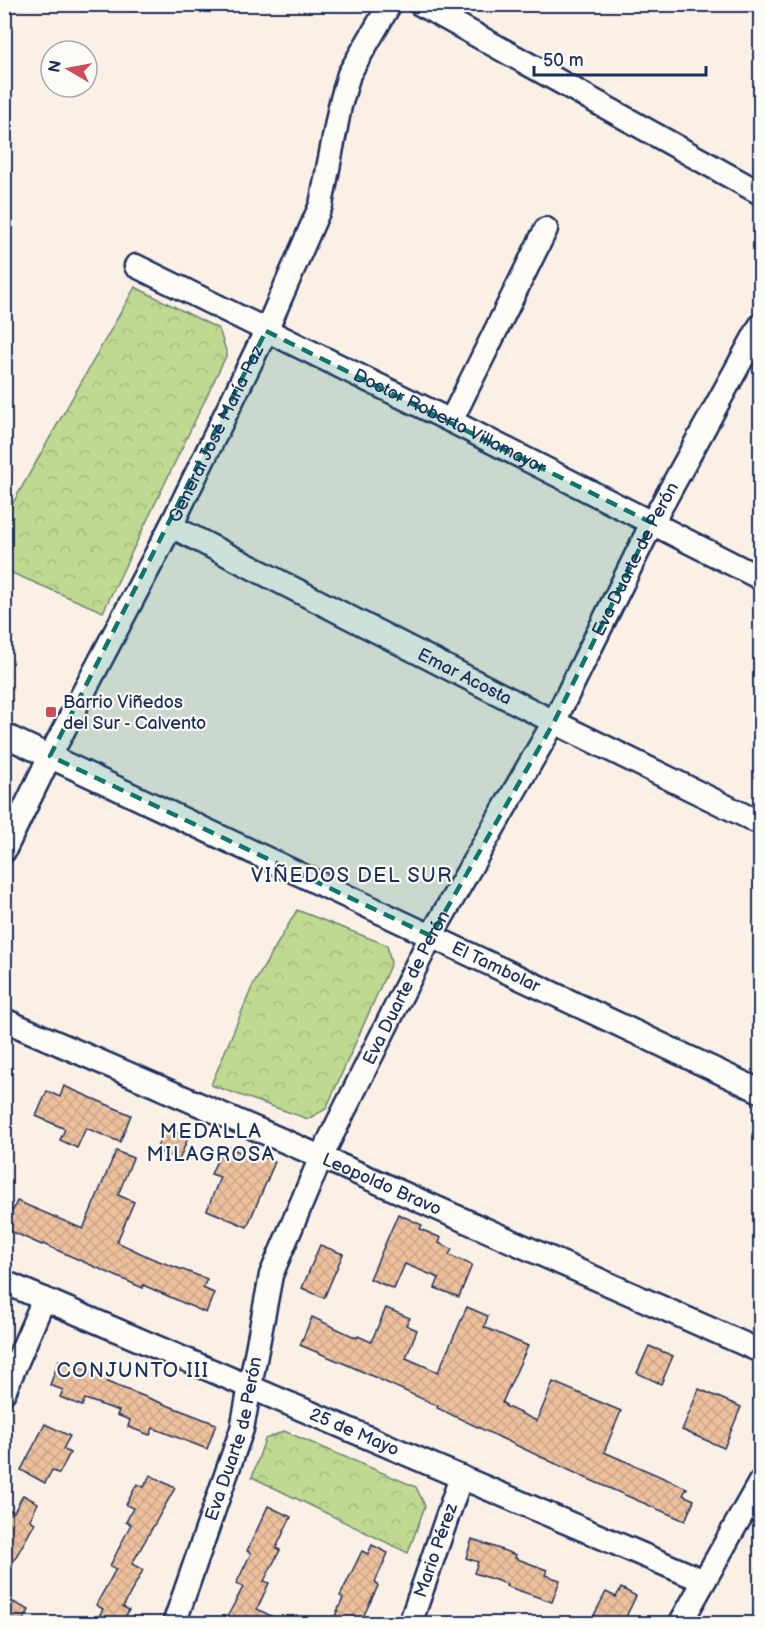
<svg xmlns="http://www.w3.org/2000/svg" width="765" height="1628" font-family="'Balsamiq Sans',sans-serif">
<style>
.forest{fill:url(#forest-crowns);stroke:#6d8477;stroke-width:1.5}
.building{fill:url(#building-cross-hatch);stroke:#1b2f5e;stroke-width:1.5}
.lines{fill:none;stroke-linecap:round;stroke-linejoin:round}
.minor-casing{stroke:#1b2f5e;stroke-width:27}
.minor{stroke:#fdfcf7;stroke-width:22}
.marked{fill:#0f766e;fill-opacity:0.2;stroke:#0f766e;stroke-width:4.5;stroke-dasharray:12 8;stroke-linejoin:round}
.poi-dot{fill:#d1495b;stroke:#fdfcf7;stroke-width:2}
.labels{text-anchor:middle;stroke-width:4.5;stroke-linejoin:round;paint-order:stroke}
.street-label{font-size:18px;fill:#1b2f5e;stroke:#fdfcf7}
.poi-label{font-size:18px;fill:#1b2f5e;stroke:#fdfcf7;text-anchor:start}
.neighbourhood-label{font-size:20px;letter-spacing:1.5px;fill:#1b2f5e;stroke:#fdfcf7}
</style>
<defs>
<pattern id="forest-crowns" width="20" height="18" patternUnits="userSpaceOnUse" patternTransform="scale(1.5)"><rect width="20" height="18" fill="#bfd990"/><path d="M2 6a3 3 0 1 1 6 0M12 15a3 3 0 1 1 6 0" fill="none" stroke="#a4bb7f"/></pattern>
<pattern id="building-cross-hatch" width="8" height="8" patternUnits="userSpaceOnUse" patternTransform="scale(1.5)"><rect width="8" height="8" fill="#edc19d"/><path d="M0 0l8 8M0 8l8-8" fill="none" stroke="#cba68a"/></pattern>
</defs>
<rect width="100%" height="100%" fill="#faf0e5"/>
<filter id="ink" filterUnits="userSpaceOnUse"><feTurbulence type="fractalNoise" baseFrequency=".0167" numOctaves="2"/><feDisplacementMap in="SourceGraphic" scale="12" xChannelSelector="R" yChannelSelector="G"/><feConvolveMatrix kernelMatrix="1 2 1 2 8 2 1 2 1" color-interpolation-filters="sRGB"/></filter>
<g filter="url(#ink)">
<g class="forest">
<path d="M135 287 219 329 227 354 103 612 5 570V517Z"/>
<path d="M297 910 387 945 391 963 326 1109 308 1119 211 1085 252 987Z"/>
<path d="M284 1431 416 1487 425 1506 408 1553 252 1477 265 1439Z"/>
</g>
<g class="building">
<path d="M64 1086 131 1115 120 1142 86 1128 77 1148 60 1140 65 1129 36 1116 47 1091 60 1097Z"/>
<path d="M165 1128 188 1138 179 1160 156 1150Z"/>
<path d="M224 1145 244 1154 246 1150 275 1162 247 1227 207 1210 220 1177 211 1174Z"/>
<path d="M116 1151 133 1158 118 1195 134 1202 117 1242 151 1258 207 1279 203 1288 214 1293 206 1313 143 1285V1288L43 1244 42 1245 4 1228V1206L13 1210 17 1201 83 1229Z"/>
<path d="M398 1214 422 1225 420 1229 441 1238 439 1243 452 1249 449 1255 472 1265 459 1297 435 1288 439 1278 405 1264 394 1289 370 1279Z"/>
<path d="M320 1245 343 1254 324 1298 302 1288Z"/>
<path d="M467 1307 488 1316 484 1327 528 1346 502 1403 506 1405 505 1406 537 1421 553 1382 621 1411 604 1452 687 1488 683 1495 694 1500 685 1521 588 1479 437 1408 438 1406 350 1366 300 1345 312 1317 357 1338 358 1336 371 1342 386 1308 410 1318 406 1325 417 1330 406 1358 438 1372Z"/>
<path d="M649 1346 673 1356 661 1384 637 1373Z"/>
<path d="M59 1360 109 1378 107 1382 216 1424 207 1449 153 1428 150 1435 128 1427 130 1420 117 1415 119 1411 85 1399 82 1406 60 1397 63 1390 50 1385Z"/>
<path d="M699 1389 741 1407 724 1448 682 1430Z"/>
<path d="M45 1424 70 1436 63 1449 70 1453 59 1474 52 1470 45 1483 21 1470Z"/>
<path d="M150 1475 175 1488 132 1564 143 1570 123 1607 129 1610 122 1623H109L98 1618 103 1609 96 1605 116 1569 110 1566 131 1524 126 1522 133 1508 126 1505 137 1484 144 1487Z"/>
<path d="M23 1495 38 1503 30 1520 35 1523 4 1578V1507L14 1512Z"/>
<path d="M268 1506 291 1517 276 1548 280 1550 264 1581 269 1583 257 1609 285 1623H224L243 1587 236 1584 251 1553 247 1551Z"/>
<path d="M472 1539 516 1555 515 1558 547 1570 545 1575 560 1580 552 1602 506 1586 507 1584 474 1573 478 1562 466 1558Z"/>
<path d="M372 1545 388 1553 375 1582 378 1586 360 1623H332L343 1598 340 1596 362 1551 368 1554Z"/>
<path d="M621 1588 636 1596 623 1623H590L606 1592 616 1597Z"/>
<path d="M13 1602 29 1610 22 1623H4V1618Z"/>
</g>
<g class="lines">
<defs>
<g id="minor">
<path d="M420 4 760 193"/>
<path id="s1" d="M136 266 451 421 760 578"/>
<path d="M451 421 546 229"/>
<path id="s2" d="M171 526 554 722 760 823"/>
<path id="s3" d="M4 735 760 1091"/>
<path id="s4" d="M4 851 50 756 171 526 266 331 321 205 340 106 349 74 390 4"/>
<path id="s5" d="M4 1020 321 1157 760 1351"/>
<path id="s6" d="M4 1282 704 1581"/>
<path d="M4 1392 44 1299"/>
<path id="s7" d="M174 1624 242 1429 271 1275 321 1157 431 936 554 722 652 523 760 326"/>
<path id="s8" d="M410 1624 461 1477"/>
<path d="M680 1624 760 1482"/>
</g>
</defs>
<use href="#minor" class="minor-casing"/>
<use href="#minor" class="minor"/>
</g>
</g>
<path class="marked" d="M266 331 652 523 554 722 431 936 50 756Z"/>
<rect class="poi-dot" x="45" y="706" width="12" height="12" rx="3"/>
<g class="labels">
<g class="street-label">
<text dy="6" stroke="none"><textPath href="#s1" startOffset="350">Doctor Roberto Villamayor</textPath></text>
<text dy="6" stroke="none"><textPath href="#s4" startOffset="468">General José María Paz</textPath></text>
<text dy="6" stroke="none"><textPath href="#s7" startOffset="1167">Eva Duarte de Perón</textPath></text>
<text dy="6" stroke="none"><textPath href="#s2" startOffset="330">Emar Acosta</textPath></text>
<text dy="6" stroke="none"><textPath href="#s3" startOffset="544">El Tambolar</textPath></text>
<text dy="6" stroke="none"><textPath href="#s7" startOffset="681">Eva Duarte de Perón</textPath></text>
<text dy="6" stroke="none"><textPath href="#s5" startOffset="412">Leopoldo Bravo</textPath></text>
<text dy="6" stroke="none"><textPath href="#s6" startOffset="381">25 de Mayo</textPath></text>
<text dy="6" stroke="none"><textPath href="#s7" startOffset="195">Eva Duarte de Perón</textPath></text>
<text dy="6" stroke="none"><textPath href="#s8" startOffset="78">Mario Pérez</textPath></text>
</g>
<g class="poi-label">
<text x="63" y="708">Barrio Viñedos<tspan x="63" dy="21">del Sur - Calvento</tspan></text>
</g>
<g class="neighbourhood-label">
<text x="352" y="882">VIÑEDOS DEL SUR</text>
<text x="211" y="1138">MEDALLA<tspan x="211" dy="23">MILAGROSA</tspan></text>
<text x="133" y="1377">CONJUNTO III</text>
</g>
</g>
<rect width="765" height="1628" fill="none" stroke="#fdfcf7" stroke-width="24"/>
<rect x="12" y="12" width="741" height="1604" fill="none" stroke="#1b2f5e" stroke-width="2" filter="url(#ink)"/>
<g transform="translate(69 69) rotate(280)"><circle r="28" fill="#fdfcf7" stroke="#a3aaba" stroke-width="1.5"/>
<path d="M0-4.5L10 22L0 15L-10 22Z" fill="#d1495b"/>
<text y="-9" font-size="16" font-weight="bold" text-anchor="middle" fill="#1b2f5e">N</text>
</g>
<path d="M534 66v9h172v-9" fill="none" stroke="#1b2f5e" stroke-width="3"/>
<text x="543" y="66" font-size="18" fill="#1b2f5e" stroke="#fdfcf7" stroke-width="4.5" paint-order="stroke">50 m</text>
</svg>
